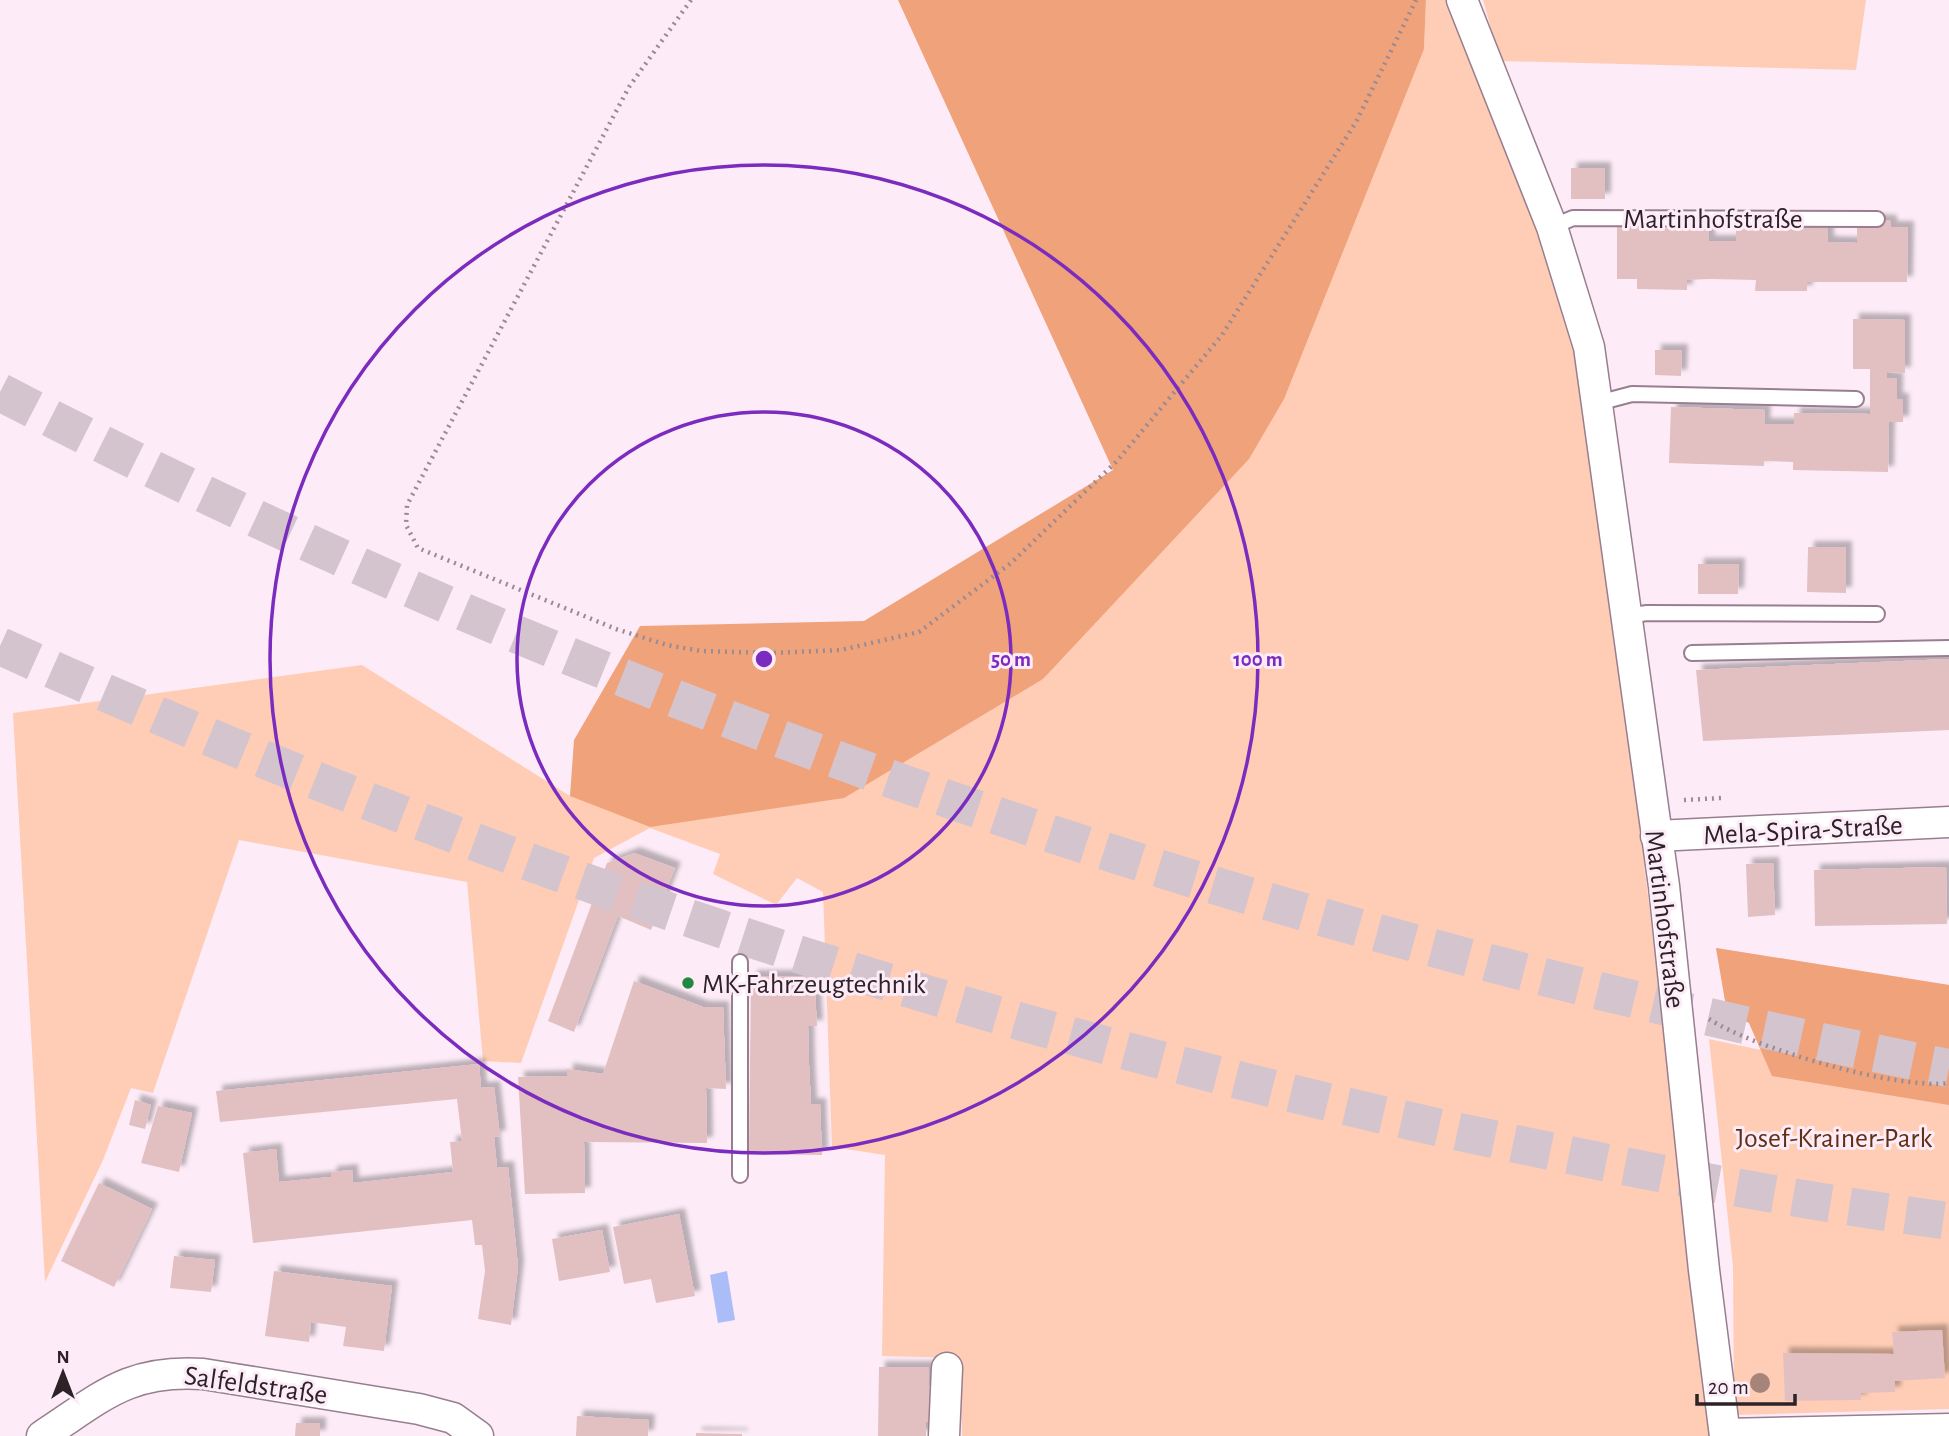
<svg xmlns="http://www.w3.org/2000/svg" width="1949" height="1436" font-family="'Alegreya Sans',sans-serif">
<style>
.green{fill:#ffcdb5}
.forest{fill:#f0a27b}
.water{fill:#abbdf8}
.building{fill:#e2c0c2;filter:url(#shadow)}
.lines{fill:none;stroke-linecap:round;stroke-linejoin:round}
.motorway-tunnel{stroke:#d3c4ce;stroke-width:38;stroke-dasharray:38 19;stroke-linecap:butt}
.service-casing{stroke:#987e8f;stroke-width:18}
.minor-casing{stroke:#987e8f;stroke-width:33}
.path{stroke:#998b94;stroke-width:4.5;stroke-dasharray:2 5;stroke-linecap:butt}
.service{stroke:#fff;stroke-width:14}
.minor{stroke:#fff;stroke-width:30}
.tree{fill:#a7847a}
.ring{fill:none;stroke:#7b2cbf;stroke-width:3.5}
.poi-dot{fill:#20893f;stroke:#fdecf7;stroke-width:2.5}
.labels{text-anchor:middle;stroke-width:6;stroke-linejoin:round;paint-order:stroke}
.street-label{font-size:28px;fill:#2c2228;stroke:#fdecf7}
.poi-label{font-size:28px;fill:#2c2228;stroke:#fdecf7;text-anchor:start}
.park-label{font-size:28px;fill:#612f14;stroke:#fdecf7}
.centre{fill:#7b2cbf;stroke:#fdecf7;stroke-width:3.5}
.ring-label{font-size:21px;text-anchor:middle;font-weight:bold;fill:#7b2cbf;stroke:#fdecf7;stroke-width:6;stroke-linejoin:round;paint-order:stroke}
</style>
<defs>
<filter id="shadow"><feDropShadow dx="6" dy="-6" stdDeviation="2" flood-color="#0004"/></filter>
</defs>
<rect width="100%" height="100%" fill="#fdecf7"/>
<g class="green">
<path d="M1426 0H1446L1542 237 1578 358 1602 520 1649 904 1709 1436H962L960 1358 882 1356 885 1155 832 1147 823 892 797 878 776 905 713 874 720 854 650 828 594 858 521 1063 483 1061 467 882 239 840 153 1093 131 1088 103 1160 45 1282 13 713 362 665 570 796 1043 679 1424 49Z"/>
<path d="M1483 0H1866L1856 70 1500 61Z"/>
<path d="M1716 948 1949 985V1409L1734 1415 1733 1267 1709 1039 1761 1050 1749 1023 1727 1012Z"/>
</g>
<g class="forest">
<path d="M898 0H1426L1424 49 1284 399 1249 459 1043 679 844 798 650 827 570 796 574 740 640 626 864 621 1113 470Z"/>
<path d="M1716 948 1949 985V1105L1772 1076 1749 1023 1727 1012Z"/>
</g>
<path class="water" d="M727 1271 735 1320 718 1323 710 1275Z"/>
<g class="building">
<rect x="1571" y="168" width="34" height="31"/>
<path d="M1871 220 1891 221V227H1908L1907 282H1807V291H1755L1756 280 1709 279 1687 280V290L1637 289V279H1617V226H1709V241H1736V226L1828 227V242L1857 243V227H1871Z"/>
<path d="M1853 319 1905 320V373L1887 372V378H1897V399H1903V422H1889L1888 472 1793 470V462L1764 461V466L1669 463 1671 407 1765 410 1764 424H1794V413L1870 414V369H1853Z"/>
<path d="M1655 350H1682L1681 376 1655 375Z"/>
<path d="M1808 547H1846V593L1807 592Z"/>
<path d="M1698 564H1739L1738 594H1698Z"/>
<path d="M1949 659V730L1703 741 1696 670Z"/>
<path d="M634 853 675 868 651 930 618 916 574 1032 548 1021 607 863Z"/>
<path d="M1773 863 1775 915 1748 917 1746 864Z"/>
<path d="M1946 867 1947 924 1815 926 1814 870Z"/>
<path d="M751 976H814L817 1026H808L809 1065 811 1104H820L822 1155 749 1154Z"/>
<path d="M634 981 703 1007H723L726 1089 706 1088 707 1143 584 1142 585 1193 525 1194 518 1077 567 1076V1069L603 1074Z"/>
<path d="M479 1064 481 1088 494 1087 500 1136 494 1137 497 1168 508 1167 518 1267 511 1325 478 1319 485 1271 482 1245H475L472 1220 253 1243 243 1153 276 1149 279 1182 331 1177V1172L352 1170 353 1183 453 1172 450 1142 462 1141 457 1099 220 1122 216 1091Z"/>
<path d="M135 1100 151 1105 145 1129 129 1125Z"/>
<path d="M158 1106 192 1113 179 1172 141 1163Z"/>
<path d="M99 1183 152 1209 114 1287 61 1261Z"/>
<path d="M679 1214 695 1296 656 1303 651 1279 624 1284 613 1227Z"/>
<path d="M602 1230 610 1272 559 1281 552 1239Z"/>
<path d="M174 1256 215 1260 211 1292 170 1288Z"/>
<path d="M274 1271 392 1286 384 1351 343 1346 346 1327 311 1322 309 1342 265 1336Z"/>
<path d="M1942 1330 1945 1378 1895 1381V1392L1861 1393V1400L1785 1401 1783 1353 1894 1354 1892 1332Z"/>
<path d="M879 1367H929V1385H936L935 1422H926V1436H878Z"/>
<path d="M577 1416 649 1420 648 1436H576Z"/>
<path d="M296 1423H320V1436H295Z"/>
<path d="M696 1433 742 1434V1436H696Z"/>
</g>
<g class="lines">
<g class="motorway-tunnel">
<path d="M0 392C613 711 1271 935 1949 1068"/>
<path d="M0 646C469 858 952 1021 1455 1131 1618 1166 1783 1199 1949 1221"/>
</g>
<defs>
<g id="service">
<path d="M1552 227 1573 218 1877 219"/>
<path d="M1598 403 1632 394 1856 399"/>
<path d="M1627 616 1647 613 1877 614"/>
<path d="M1692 653 1949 648"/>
<path d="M740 1175V962"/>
</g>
<g id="minor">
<path d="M1462 0 1552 227 1589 347 1664 886 1704 1270 1725 1436"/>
<path d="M1656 836 1949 822"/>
<path d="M1725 1434 1949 1429"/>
<path d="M42 1436C102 1397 128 1369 203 1374L419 1409 453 1418 478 1436"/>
<path d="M944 1436 947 1368"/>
</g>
</defs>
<use href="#service" class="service-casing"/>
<use href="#minor" class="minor-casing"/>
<g class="path">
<path d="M691 0 629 87 407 505 406 525 418 548 616 629 667 645 701 651 772 653 841 650 919 632 1011 563 1117 461 1222 335 1356 122 1416 0"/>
<path d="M1684 800 1721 798"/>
<path d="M1709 1019C1753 1048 1897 1090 1949 1083"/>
</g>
<use href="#service" class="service"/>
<use href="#minor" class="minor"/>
</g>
<circle class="tree" cx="1760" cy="1383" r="10"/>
<g class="ring">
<circle cx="764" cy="659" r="247"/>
<circle cx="764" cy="659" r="494"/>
</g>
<circle class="poi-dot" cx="688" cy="983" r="7"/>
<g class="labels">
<g class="street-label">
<text x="1713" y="228">Martinhofstraße</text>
<text transform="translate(1803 829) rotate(-3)" y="10">Mela-Spira-Straße</text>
<text transform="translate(1666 919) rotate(83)" y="10">Martinhofstraße</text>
<text transform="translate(256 1384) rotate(8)" y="10">Salfeldstraße</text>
</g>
<g class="poi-label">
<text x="702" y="993">MK-Fahrzeugtechnik</text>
</g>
<g class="park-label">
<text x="1834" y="1147">Josef-Krainer-Park</text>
</g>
</g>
<circle cx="764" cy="659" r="10" class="centre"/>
<g class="ring-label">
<text x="1011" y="666">50 m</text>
<text x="1258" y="666">100 m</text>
</g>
<g transform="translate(63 1373)" stroke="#fdecf7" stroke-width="5" paint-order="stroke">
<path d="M0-5L12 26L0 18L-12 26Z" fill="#2c2228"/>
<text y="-10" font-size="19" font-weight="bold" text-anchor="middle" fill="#2c2228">N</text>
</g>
<path d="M1697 1394v10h98v-10" fill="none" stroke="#2c2228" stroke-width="3.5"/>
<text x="1708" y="1394" font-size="21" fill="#2c2228" stroke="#fdecf7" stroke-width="5" paint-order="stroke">20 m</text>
</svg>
